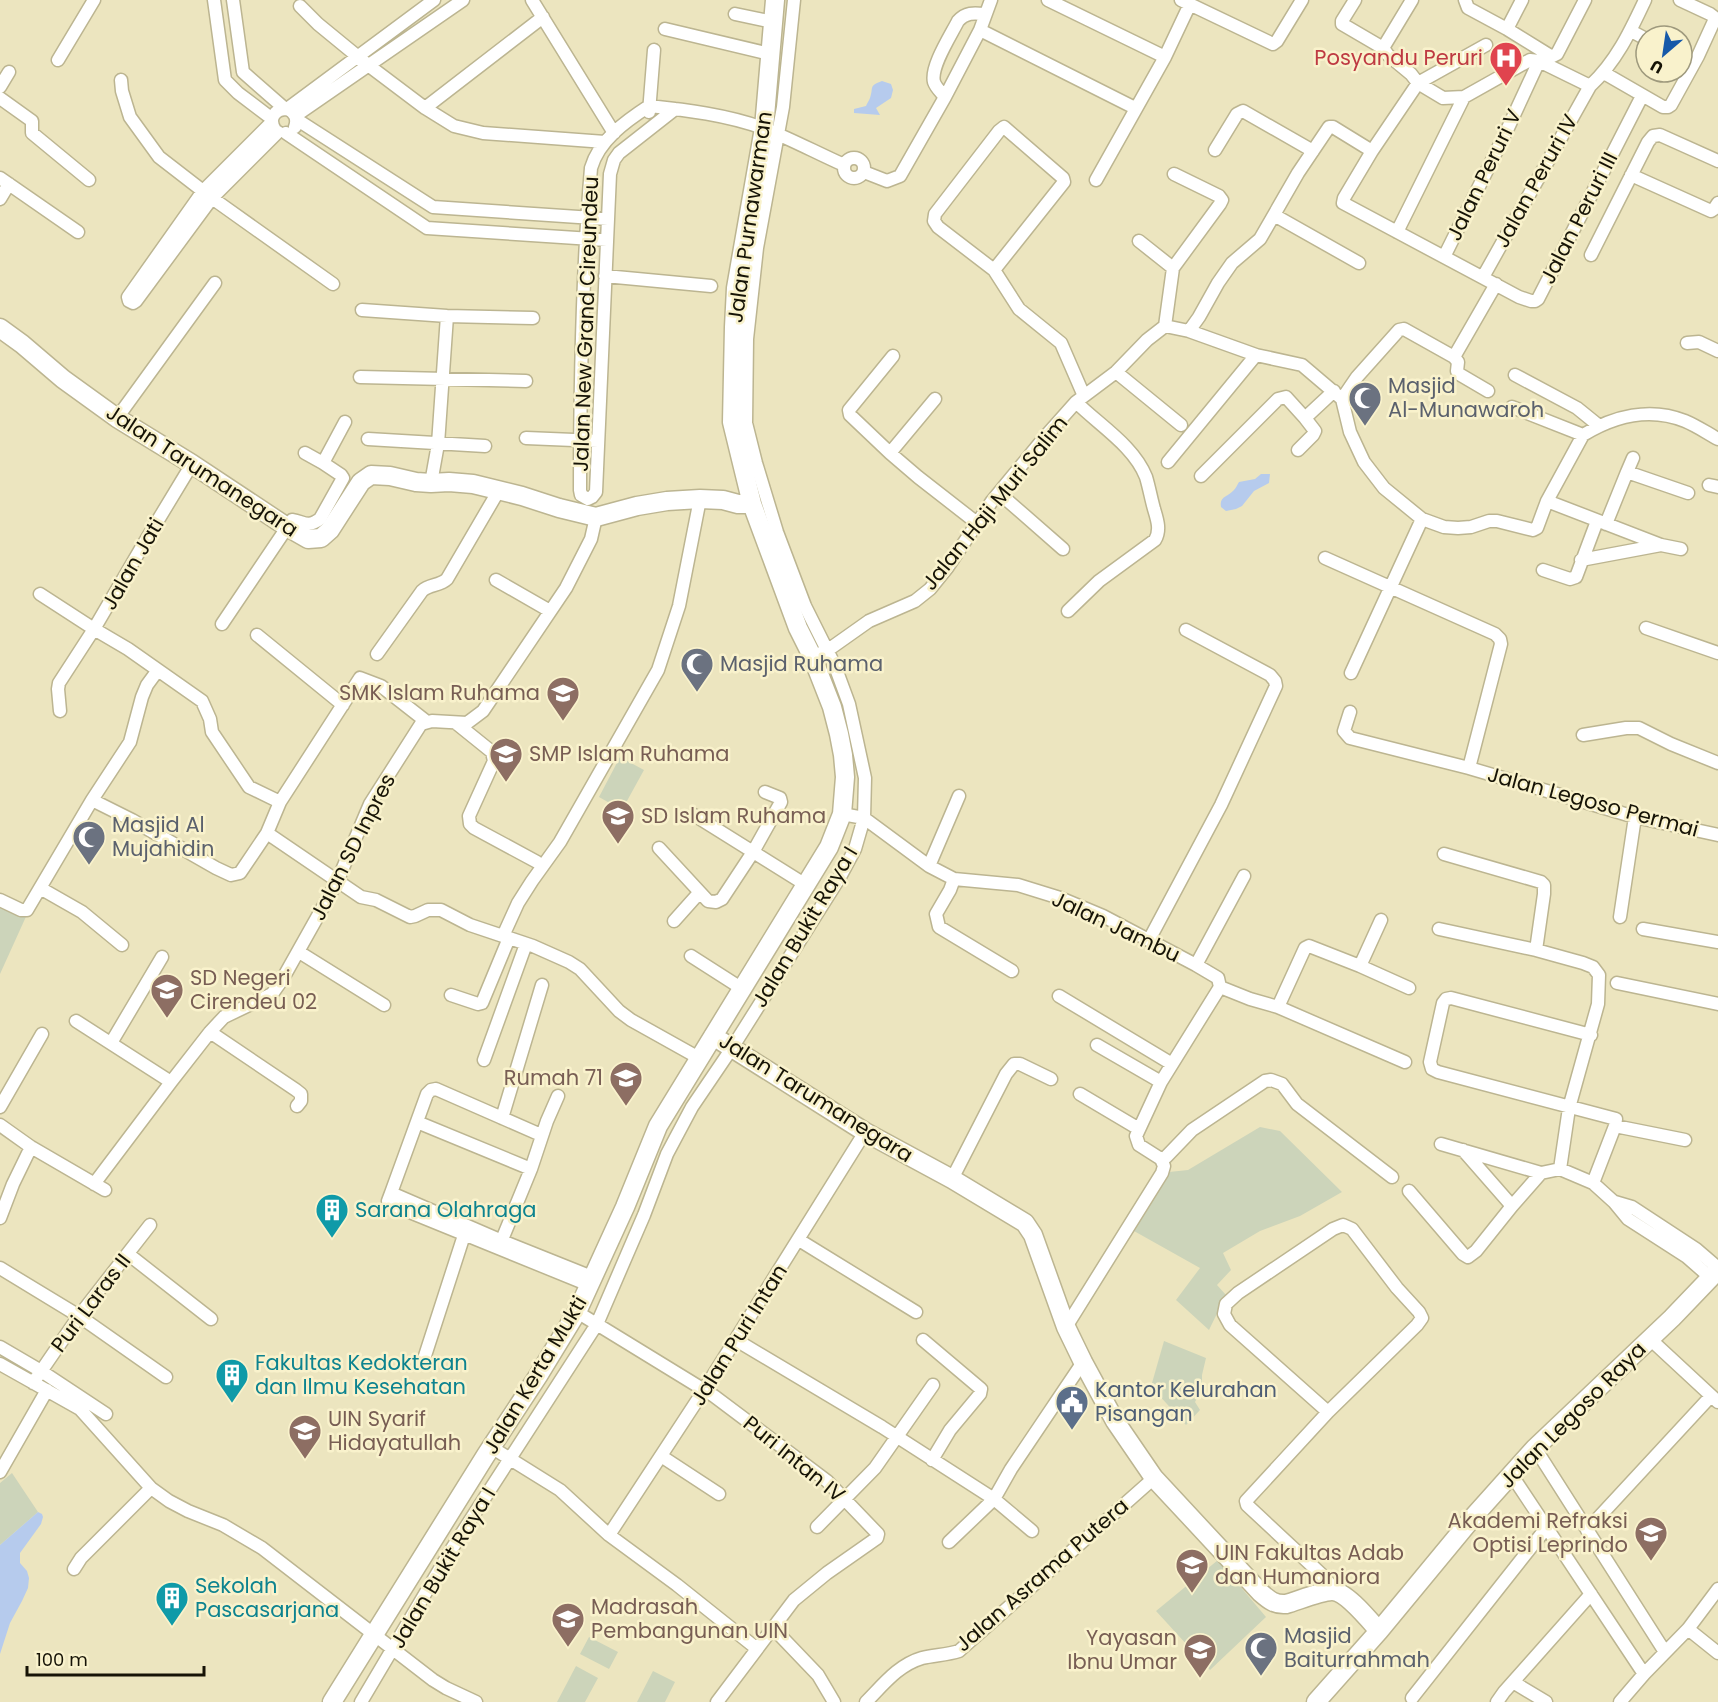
<svg xmlns="http://www.w3.org/2000/svg" width="1718" height="1702" viewBox="0 0 1718 1702" font-family="Poppins,sans-serif">
	<style>
		.green { fill: #ccd4ba }
		.water { fill: #b6cbed }
		.lines { fill: none; stroke-linecap: round; stroke-linejoin: round }
		.street-casing { stroke: #bcb591; stroke-width: 15 }
		.secondary-casing { stroke: #bcb591; stroke-width: 21 }
		.street { stroke: #fff; stroke-width: 12 }
		.secondary { stroke: #fff; stroke-width: 18 }
		.labels { text-anchor: middle; stroke-width: 5; stroke-linejoin: round; paint-order: stroke }
		.health-label { font-size: 21px; fill: #be3a42; stroke: #f9f2cc; text-anchor: end }
		.street-label { font-size: 21px; fill: #161306; stroke: #f9f2cc }
		.worship-label { font-size: 21px; fill: #5b616d; stroke: #f9f2cc; text-anchor: start }
		.education-label { font-size: 21px; fill: #785e54; stroke: #f9f2cc; text-anchor: start }
		.culture-label { font-size: 21px; fill: #0d838f; stroke: #f9f2cc; text-anchor: start }
		.service-label { font-size: 21px; fill: #4e5e75; stroke: #f9f2cc; text-anchor: start }
	</style>
	<rect width="100%" height="100%" fill="#ece5bf"/>
	<path class="green" d="M620,757l24,13 -22,40 -23,-13z
		M0,894l29,16 -29,64z
		M1260,1127l20,4 62,61 -42,24 -40,15 -37,22 8,17 -14,15 9,10 -17,35 -33,-30 24,-32 -66,-37 35,-59 19,-2z
		M1164,1341l42,17 -4,17v13l-7,14 5,8 -14,15 -29,-32 -5,-10z
		M12,1473l26,39 -38,33v-62z
		M1218,1560l48,57 -56,53 -54,-59z
		M589,1637l29,15 -9,17 -29,-15z
		M576,1666l22,12 -13,24h-28z
		M653,1671l22,11 -10,20h-28z"/>
	<path class="water" d="M882,81l9,3 2,6 -2,8 -15,10 4,7 -26,-2v-4l12,-3c1,-3 3,-5 4,-8 4,-11 -2,-12 12,-17z
		M1261,474h9l-1,9 -15,8 -12,15 -6,3 -10,2 -5,-4c-2,-11 7,-10 13,-17 2,-2 3,-5 5,-8l16,-3z
		M38,1512l4,2 1,3 -2,7 -21,29v10l7,8 2,7 -1,10 -6,13 -12,22 -10,31v-109z"/>
	<g class="lines">
		<g class="street-casing">
			<path id="street" d="M214,0l11,80 13,13 33,25
				M233,0l10,72 41,36
				M532,0l82,133
				M1048,0l117,57
				M1181,0l92,44 4,-3 25,-41
				M1355,0l-13,21v3l41,24 5,7 23,19 7,9 25,15 21,-1 66,-37 9,1 51,25
				M1465,0l3,8 39,21 42,26 4,1 4,-2 28,-54
				M300,6l18,18 50,41 57,43 29,18 29,7 122,9
				M735,14l38,8
				M665,29l105,25
				M1507,29l15,-29
				M980,30l155,78
				M1631,31l15,8
				M1486,45l-68,38 -46,68 -28,47 -1,5 176,94 12,4h4l3,-2 104,-203
				M1383,48l29,-48
				M1682,56l12,6
				M58,60l36,-60
				M1604,73l59,34h5l3,-2 27,-49 16,-35v-4l-4,-3 -30,-14
				M121,80l1,11 8,26 29,40 53,41 121,86
				M0,87l9,-15
				M945,97c-4,-5 -9,-9 -11,-15 -4,-15 17,-47 24,-61 8,-9 16,-8 27,-7
				M0,98l32,23v12l57,47
				M649,106c-23,15 -50,34 -58,62 -9,107 -11,214 -11,322l1,5 7,4 4,-2 4,-5 14,-318 4,-14 5,-7 56,-44
				M649,106c38,4 78,9 114,22 28,11 54,25 81,37
				M425,108l118,-91
				M287,109c8,3 11,10 8,18
				M649,112l5,-62
				M295,116l168,-116
				M296,119l137,88 175,12
				M271,123l-68,68 -75,106 1,4 4,2 3,-2 76,-103 66,-66
				M275,130c-7,-11 -1,-21 12,-21l147,-109
				M286,133l141,95 180,12
				M1215,150l22,-36 6,-3 70,40
				M844 168a10 10 0 1 1 20 0a10 10 0 1 1-20 0Z
				M864,172l23,9 13,-5 45,-79 35,-67 11,-30
				M1631,175l80,36 3,-2 4,-6
				M0,178l78,54
				M1096,180l69,-123 25,-53
				M0,199l9,-15
				M1274,215l85,48
				M1397,232l67,-135
				M1139,241l34,27
				M1591,255l57,-113 5,-6 7,-1 58,26
				M1444,257l64,-129 31,-67
				M994,270l70,-88 -1,-4 -59,-51 -5,4 -64,83 -1,7 4,6 56,43 25,39 42,34 23,53
				M605,276l106,10
				M1483,277l107,-191c26,-24 40,-54 55,-86
				M362,310l85,6 86,2
				M1165,326l8,-58 47,-64 2,-4 -3,-4 -45,-22
				M1189,331l10,-14 19,-34 14,-20 28,-24 38,-66 31,-46h4l39,24
				M1687,343l12,-1 19,9
				M893,356l-44,54 1,5 40,38 28,24 59,46
				M1454,357l4,5 -1,9 2,3 29,17
				M1116,372l65,53
				M1515,375l62,33 21,17
				M360,377l166,4
				M1342,399l15,-22 42,-47 5,-1 50,28 42,-73
				M1512,407l71,28c31,-19 67,-28 102,-14 12,5 22,12 33,18
				M117,418l98,-135
				M526,438l72,3
				M368,439l117,7
				M1298,450l15,-15 2,-4 -10,-13
				M305,453l18,10
				M890,453l45,-54
				M1168,462l88,-107
				M1627,472l6,-14
				M1201,476l77,-77 8,-2 19,21 29,-27
				M431,483l7,-39 9,-128
				M1709,485l9,2
				M999,493l64,56
				M1547,501l114,44 20,4
				M1606,524l21,-52 61,21
				M1325,558l170,76 5,5 1,5 -32,124
				M1581,560l80,-15
				M1543,570l27,9 6,-2 21,-56
				M496,580l54,31
				M40,594l54,35 -35,54 -1,6 2,22
				M1068,611l31,-30 56,-41c6,-10 2,-21 -1,-31 -3,-11 -5,-22 -8,-32 -12,-31 -47,-52 -70,-75
				M222,624l70,-104c13,2 15,8 28,-1l23,-41 -2,-3 -18,-12 22,-41
				M1646,628l72,25
				M257,635l86,70
				M822,652l6,-2 41,-29 46,-20 15,-12 17,-21 45,-67 52,-63 32,-36 40,-30 31,-32 18,-14 24,5 67,24 46,10 40,34 8,33 14,30 20,26 38,31 22,8 14,1 13,-1 18,-6h8l36,9 4,-2 10,-27 36,-66
				M377,654l45,-63c7,-7 18,-5 25,-12l52,-89
				M1351,673l71,-154
				M1350,712l-6,19 6,7 119,30 166,49 83,18
				M456,723l36,29 2,9 -25,55 1,8 4,4 63,34
				M1583,735l43,-7h13l32,16 47,19
				M92,800l38,-58 12,-45 5,-12 11,-15
				M280,802l80,-124 21,8 46,36
				M842,814l22,4 65,48 25,13 64,6 42,13 43,18 93,49 22,13 2,9
				M694,815l112,70
				M267,833l94,64 15,3 34,17 5,-1 13,-6h13l29,15 63,21 36,16 11,7 39,42 12,9 68,38
				M659,848l49,53 8,1 6,-3 31,-47 28,-50 -1,-4 -15,-6
				M1444,854l97,28 3,3v9l-8,56
				M929,866l30,-70
				M954,879l-4,11 -14,24 3,13 73,44
				M40,888l42,24 40,33
				M0,900l21,10h6l65,-110 40,20 84,48 15,7 9,-2 27,-40 13,-31 -31,-15 -37,-55 -2,-13 -8,-18 -74,-52 -34,-20 49,-84 49,-81
				M1620,917l15,-100
				M674,921l25,-28
				M1439,929l97,21 47,13 10,4 6,8 -1,29 -29,104 -9,61 -19,4 -100,-29
				M1643,929l75,13
				M503,936l15,-33 14,-22 28,-39 98,-172 21,-64 21,-107
				M1149,940l72,-135 55,-119 -1,-5 -5,-6 -84,-45
				M299,952l85,53
				M691,956l50,32
				M1196,965l48,-89
				M1360,966l21,-46
				M1617,983l101,21
				M1220,987l30,12 28,8 127,55
				M451,995l27,9 4,-1 27,-65
				M1059,996l113,68
				M1278,1007l27,-59 4,-2 51,20 49,22
				M76,1021l95,61
				M210,1032l86,58 5,4v7l-4,5
				M1591,1035l-140,-37 -5,1 -3,4 -13,59 2,7 6,3 178,47 -1,7 -22,57
				M111,1043l51,-86
				M1097,1045l64,37
				M484,1060l42,-116
				M1080,1094l59,35
				M0,1107l42,-73
				M502,1118l40,-133
				M417,1122l114,47
				M0,1125l31,22 74,43
				M1615,1126l70,14
				M1463,1150l49,56
				M1161,1159l5,-2 26,-27 73,-49 6,-1 11,4 15,20 95,73
				M1161,1159l-22,-14 -3,-9 25,-54 59,-95
				M1560,1169l33,14 21,19 14,17 59,38 24,21
				M952,1179l54,-105 8,-10h6l31,15
				M94,1184l77,-102 39,-50 14,-15 48,-23 10,-14 55,-98 33,-78 51,-80 11,-3 35,2 16,-12 83,-123 25,-49 5,-22
				M1409,1191l54,63 5,3 8,-6 36,-45 29,-33
				M391,1193l36,-99 4,-4 5,-1 105,46
				M1615,1202l17,5 64,42 22,19
				M0,1218l13,-34 18,-37
				M799,1240l117,72
				M499,1247l32,-78 16,-48 11,-25
				M128,1254l83,65
				M0,1268l79,48 87,61
				M589,1285l-199,-81 -2,-3 3,-8 111,48 90,36
				M577,1312l137,84 113,85 51,53 -1,4 -50,35 -33,27 -77,102
				M1066,1327l96,-154 2,-7 -3,-7
				M1650,1339l68,63
				M736,1340l146,87 112,72 38,32
				M923,1340l58,49 -1,5 -30,36 -18,30
				M0,1347l41,24 65,43
				M423,1362l43,-133
				M0,1364l80,45 71,79 18,13 19,10 35,14 39,23 171,132 13,8 30,14
				M33,1383l46,-67 71,-91
				M1328,1412l89,-87 5,-7 -3,-6 -22,-24 -45,-59 -9,-4 -10,4 -95,64 -12,11 -2,10 6,11 98,87 -82,89 1,4 74,69 15,17
				M491,1447l69,43 49,45 68,50 79,63
				M1535,1448l130,204
				M661,1456l58,38
				M0,1472l47,-82
				M1511,1474l133,200
				M817,1527l58,-59 58,-83
				M1587,1530l124,-134
				M609,1535l95,-145 161,-258
				M949,1542l45,-43 17,-30 72,-107
				M74,1569l7,-11 70,-70
				M773,1628l45,47 16,27
				M1688,1629l30,24
				M1513,1682l33,20
				M1412,1698l135,-171
				M361,1702l90,-152 146,-226 47,-109 23,-61 25,-47 40,-59 108,-171 15,-28 9,-31 1,-40 -16,-74 -14,-38 -30,-60 -28,-74 -21,-69 -10,-40 1,-84 10,-91 26,-141 11,-107
				M866,1702c17,-17 32,-37 56,-44 12,-3 25,-3 37,-7l195,-173
				M1497,1702l7,-10 87,-98
				M1620,1702l24,-28 44,-45 30,-40"/>
		</g>
		<g class="secondary-casing">
			<path id="secondary" d="M0,328l22,16 41,35 54,39 75,46 95,63 21,12 13,-1 9,-8 31,-48 10,-7 19,1 26,6 15,1 18,-1 24,2 49,12 37,12 37,9 41,-11 30,-5 33,-2 23,1 15,4h14
				M713,1036l152,96 87,47 73,44 8,12 33,92 17,35 32,59 39,57 107,115c8,7 14,12 25,11 11,-3 35,-13 46,-13 14,0 38,30 47,40
				M332,1702l154,-247 52,-79 39,-64 48,-105 33,-81 171,-279 13,-33 3,-37 -2,-22 -4,-21 -7,-27 -20,-51 -14,-28 -46,-124 -20,-82 2,-95 2,-39 28,-160 11,-128
				M1316,1702l63,-71 95,-115 61,-68 137,-130 46,-48"/>
		</g>
		<use href="#street" class="street"/>
		<use href="#secondary" class="secondary"/>
	</g>
	<defs>
		<g id="hospital-pin" transform="scale(1.725)"><path d="M0 17L-7.5 6A9.5 9.5 0 1 1 7.5 6Z" fill="#e0444e" stroke="#f9f2cc"/><path d="M-5-5h3v3.5h4V-5h3V5h-3V1.5h-4V5h-3Z" fill="#fff"/></g>
		<g id="mosque-pin" transform="scale(1.725)"><path d="M0 17L-7.5 6A9.5 9.5 0 1 1 7.5 6Z" fill="#6b7280" stroke="#f9f2cc"/><path d="M3.5-4.9A6 6 0 1 0 3.5 4.9A5 5 0 1 1 3.5-4.9Z" fill="#fff"/></g>
		<g id="school-pin" transform="scale(1.725)"><path d="M0 17L-7.5 6A9.5 9.5 0 1 1 7.5 6Z" fill="#8d6e63" stroke="#f9f2cc"/><path d="M0-5L7-2L0 1L-7-2ZM-4 1L0 2.5L4 1V4Q0 6-4 4Z" fill="#fff"/></g>
		<g id="building-pin" transform="scale(1.725)"><path d="M0 17L-7.5 6A9.5 9.5 0 1 1 7.5 6Z" fill="#0f9aa8" stroke="#f9f2cc"/><path d="M-4-6H4V6H1V3H-1V6H-4ZM-2.5-4.3h1.7v1.8h-1.7ZM.8-4.3h1.7v1.8H.8ZM-2.5-1h1.7V.8h-1.7ZM.8-1h1.7V.8H.8Z" fill="#fff"/></g>
		<g id="civic-pin" transform="scale(1.725)"><path d="M0 17L-7.5 6A9.5 9.5 0 1 1 7.5 6Z" fill="#5c6f8a" stroke="#f9f2cc"/><path d="M-.6-6.5H3V-4.5H.6V-3L4-1V1h2V6H-6V1h2V-1L-.6-3ZM-1.2 2.5V6h2.4V2.5Z" fill="#fff"/></g>
		<g id="university-pin" transform="scale(1.725)"><path d="M0 17L-7.5 6A9.5 9.5 0 1 1 7.5 6Z" fill="#8d6e63" stroke="#f9f2cc"/><path d="M0-5L7-2L0 1L-7-2ZM-4 1L0 2.5L4 1V4Q0 6-4 4Z" fill="#fff"/></g>
	</defs>
	<g fill-rule="evenodd">
		<use href="#hospital-pin" x="1506" y="58"/>
		<use href="#mosque-pin" x="1365" y="398"/>
		<use href="#mosque-pin" x="697" y="664"/>
		<use href="#school-pin" x="563" y="693"/>
		<use href="#school-pin" x="506" y="754"/>
		<use href="#school-pin" x="618" y="816"/>
		<use href="#mosque-pin" x="89" y="837"/>
		<use href="#school-pin" x="167" y="990"/>
		<use href="#school-pin" x="626" y="1078"/>
		<use href="#building-pin" x="332" y="1210"/>
		<use href="#building-pin" x="232" y="1375"/>
		<use href="#civic-pin" x="1072" y="1402"/>
		<use href="#university-pin" x="305" y="1431"/>
		<use href="#university-pin" x="1651" y="1533"/>
		<use href="#university-pin" x="1192" y="1565"/>
		<use href="#building-pin" x="172" y="1598"/>
		<use href="#school-pin" x="568" y="1619"/>
		<use href="#mosque-pin" x="1261" y="1648"/>
		<use href="#school-pin" x="1200" y="1650"/>
	</g>
	<g class="labels">
		<g class="health-label">
			<text x="1483" y="65">Posyandu Peruri</text>
		</g>
		<g class="street-label">
			<text transform="translate(1484 175) rotate(-64)" y="7">Jalan Peruri V</text>
			<text transform="translate(1536 181) rotate(-61)" y="7">Jalan Peruri IV</text>
			<text transform="translate(750 217) rotate(-82)" y="7">Jalan Purnawarman</text>
			<text transform="translate(1579 218) rotate(-63)" y="7">Jalan Peruri III</text>
			<text transform="translate(586 324) rotate(-88)" y="7">Jalan New Grand Cireundeu</text>
			<text transform="translate(202 471) rotate(33)" y="7">Jalan Tarumanegara</text>
			<text transform="translate(995 503) rotate(-51)" y="7">Jalan Haji Muri Salim</text>
			<text transform="translate(133 564) rotate(-60)" y="7">Jalan Jati</text>
			<text transform="translate(1593 802) rotate(15)" y="7">Jalan Legoso Permai</text>
			<text transform="translate(353 847) rotate(-63)" y="7">Jalan SD Inpres</text>
			<text transform="translate(805 927) rotate(-59)" y="7">Jalan Bukit Raya I</text>
			<text transform="translate(1116 927) rotate(25)" y="7">Jalan Jambu</text>
			<text transform="translate(816 1098) rotate(32)" y="7">Jalan Tarumanegara</text>
			<text transform="translate(91 1303) rotate(-53)" y="7">Puri Laras II</text>
			<text transform="translate(739 1335) rotate(-58)" y="7">Jalan Puri Intan</text>
			<text transform="translate(535 1375) rotate(-59)" y="7">Jalan Kerta Mukti</text>
			<text transform="translate(1573 1415) rotate(-45)" y="7">Jalan Legoso Raya</text>
			<text transform="translate(794 1459) rotate(39)" y="7">Puri Intan IV</text>
			<text transform="translate(443 1568) rotate(-59)" y="7">Jalan Bukit Raya I</text>
			<text transform="translate(1042 1575) rotate(-41)" y="7">Jalan Asrama Putera</text>
		</g>
		<g class="worship-label">
			<text x="1388" y="393">Masjid<tspan x="1388" dy="24">Al-Munawaroh</tspan></text>
			<text x="720" y="671">Masjid Ruhama</text>
			<text x="112" y="832">Masjid Al<tspan x="112" dy="24">Mujahidin</tspan></text>
			<text x="1284" y="1643">Masjid<tspan x="1284" dy="24">Baiturrahmah</tspan></text>
		</g>
		<g class="education-label">
			<text x="540" y="700" text-anchor="end">SMK Islam Ruhama</text>
			<text x="529" y="761">SMP Islam Ruhama</text>
			<text x="641" y="823">SD Islam Ruhama</text>
			<text x="190" y="985">SD Negeri<tspan x="190" dy="24">Cirendeu 02</tspan></text>
			<text x="603" y="1085" text-anchor="end">Rumah 71</text>
			<text x="328" y="1426">UIN Syarif<tspan x="328" dy="24">Hidayatullah</tspan></text>
			<text x="1628" y="1528" text-anchor="end">Akademi Refraksi<tspan x="1628" dy="24">Optisi Leprindo</tspan></text>
			<text x="1215" y="1560">UIN Fakultas Adab<tspan x="1215" dy="24">dan Humaniora</tspan></text>
			<text x="591" y="1614">Madrasah<tspan x="591" dy="24">Pembangunan UIN</tspan></text>
			<text x="1177" y="1645" text-anchor="end">Yayasan<tspan x="1177" dy="24">Ibnu Umar</tspan></text>
		</g>
		<g class="culture-label">
			<text x="355" y="1217">Sarana Olahraga</text>
			<text x="255" y="1370">Fakultas Kedokteran<tspan x="255" dy="24">dan Ilmu Kesehatan</tspan></text>
			<text x="195" y="1593">Sekolah<tspan x="195" dy="24">Pascasarjana</tspan></text>
		</g>
		<g class="service-label">
			<text x="1095" y="1397">Kantor Kelurahan<tspan x="1095" dy="24">Pisangan</tspan></text>
		</g>
	</g>
	<g transform="translate(1664 54) rotate(209)"><circle r="28" fill="#f9f2cc" stroke="#9e997d" stroke-width="1.5"/>
	<path d="M0-4.5L10 22L0 15L-10 22Z" fill="#1659a9"/>
	<text y="-9" font-size="16" font-weight="bold" text-anchor="middle" fill="#161306">U</text>
	</g>
	<path d="M27 1666v9h177v-9" fill="none" stroke="#161306" stroke-width="3"/>
	<text x="36" y="1666" font-size="18" fill="#161306" stroke="#f9f2cc" stroke-width="4.5" paint-order="stroke">100 m</text>
</svg>
